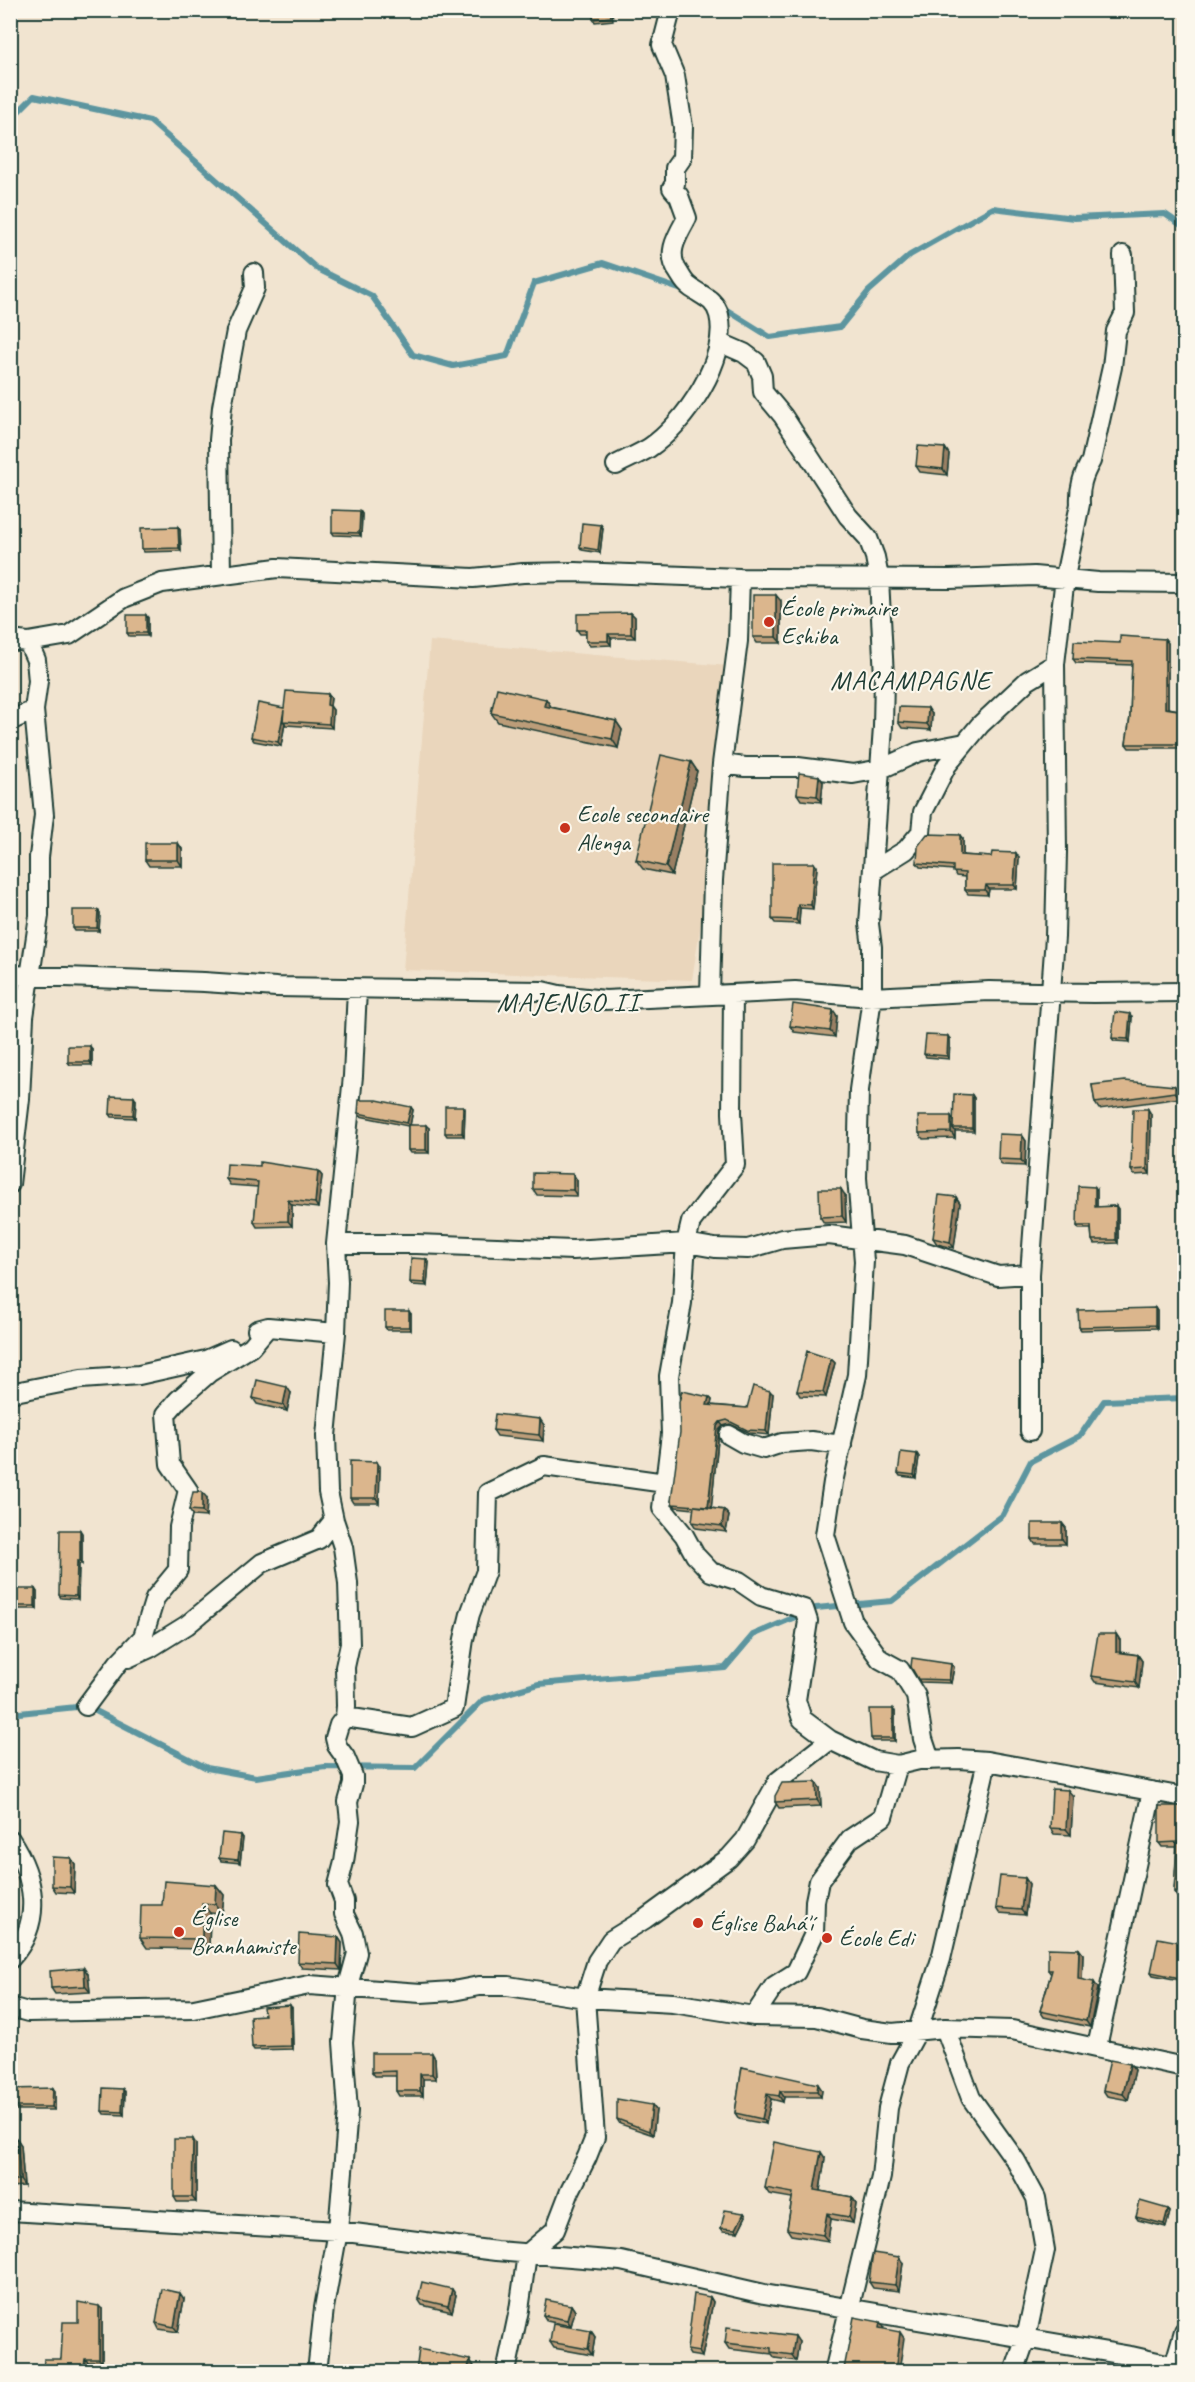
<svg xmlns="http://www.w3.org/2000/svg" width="1195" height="2382" viewBox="0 0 1195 2382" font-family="Caveat,sans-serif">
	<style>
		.built { fill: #ead6bc }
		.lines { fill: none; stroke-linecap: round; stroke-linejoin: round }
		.stream { stroke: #5c959f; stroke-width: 6 }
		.minor-casing { stroke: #1f3d34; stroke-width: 22 }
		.minor { stroke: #fbf7ec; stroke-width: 18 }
		.wall { fill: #bc9d79; stroke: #1f3d34; stroke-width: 1.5 }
		.shaded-wall { fill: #997f63; stroke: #1f3d34; stroke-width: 1.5 }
		.building { fill: #dbb68d; stroke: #1f3d34; stroke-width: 1.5 }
		.poi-dot { fill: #c8321e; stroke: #fbf7ec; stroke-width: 2 }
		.labels { text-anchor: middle; stroke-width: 4.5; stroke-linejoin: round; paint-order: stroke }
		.poi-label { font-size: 24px; fill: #1f3d34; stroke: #fbf7ec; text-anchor: start }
		.quarter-label { font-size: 27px; letter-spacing: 1.5px; fill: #1f3d34; stroke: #fbf7ec }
	</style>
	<rect width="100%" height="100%" fill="#f1e4d0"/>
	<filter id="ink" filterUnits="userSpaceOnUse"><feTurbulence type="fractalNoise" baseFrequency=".0167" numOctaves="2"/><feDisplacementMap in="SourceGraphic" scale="12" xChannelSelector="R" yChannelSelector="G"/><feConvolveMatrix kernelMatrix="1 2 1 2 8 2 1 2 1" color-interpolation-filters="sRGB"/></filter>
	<g filter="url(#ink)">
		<path class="built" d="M430,641l311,26 -49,313 -289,-10z"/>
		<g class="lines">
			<path class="stream" d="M10,120l24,-24 116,25 166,147 56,28 41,59 40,11 54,-10 27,-73 69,-20 82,28
				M722,307l48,30 70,-10 29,-36 41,-36 83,-47 81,10 91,-4 19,13
				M10,1714l76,-8 121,62 49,9 69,-10 90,1 68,-68 56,-16 186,-16 28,-33 63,-27 76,-7 111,-86 28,-54 49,-25 24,-35 80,-3"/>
			<g class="minor-casing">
				<path id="minor" d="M721,343l23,10 12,9 6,14 1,16 20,24 65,100 20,22 7,19 4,21 5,99 -1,50 -14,197 3,23v50l-13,93 -2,88 7,83 -7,114 -24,107 -8,53 28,87 27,37 20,11 16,26 7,43 7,21
					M616,465c11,-6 23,-11 33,-17 35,-23 81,-90 70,-133 -4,-16 -17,-19 -29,-28 -5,-3 -8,-9 -11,-14 -14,-19 -2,-37 8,-55l-8,-22 -7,-8 3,-4v-16l7,-10 1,-31 -8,-51 -13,-31 9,-35
					M221,574l-2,-134 3,-33 14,-76 19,-43 -1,-15
					M10,640l18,2 41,-7 55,-37 38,-15 115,-15 196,10 50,-5 52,-1 165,6 210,1 84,-3 64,6 86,1
					M10,721l24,-11
					M722,764l23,3h53l55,7 28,-5 37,-17 47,-9
					M874,870l32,-20 15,-18 2,-20 24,-47 33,-40 47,-44 28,-17
					M10,975l194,7 72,5 266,4 17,4 46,5 190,-9 77,6 117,-6 104,2 91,-1
					M733,994l-1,119 3,52 -44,57 -5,21 -4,60 -13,73 2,58 -9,74 22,27 11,20 16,17 28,9 22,15 43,13 4,12 -12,79 6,19 28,21 44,21 24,4 21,-5 40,-1 28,2 197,36
					M710,995l3,-115 9,-116 16,-123 2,-63
					M10,1184l10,-85 4,-82 15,-101v-59l5,-42 -10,-105 4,-29 -2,-21 -8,-18
					M336,1244h81l156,6 113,-7 29,5 33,1 34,-10 47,-4 76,10 93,31 32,-2
					M257,1330l11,-3 68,6
					M10,1393l71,-14 58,-4 67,-15 25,-11
					M1030,1431v-157l25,-337 2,-85 -2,-188 10,-87 15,-73c-1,-17 3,-29 11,-43l21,-94 4,-36 9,-18 -2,-58
					M729,1435l14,8 21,6 18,-6 29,-2 31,4
					M128,1658l22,-10 37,-23 75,-62 57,-24 15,-19
					M86,1706l32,-43 25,-26 12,-39 23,-28 1,-43 9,-37 -18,-26 -4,-50 12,-14 32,-28 41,-25 17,-20
					M345,1717l67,10 42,-19 10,-69 6,-25 16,-43 2,-78 56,-27 121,17
					M10,1839c25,38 34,83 0,120
					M10,2007l18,5 166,-3 115,-24 112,8 32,-2 26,-5h29l77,12 88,5 81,13 63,1 45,12 30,4 53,-5 67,2 172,37
					M754,2016l20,-30 22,-14 18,-38 1,-33 4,-20 31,-42 33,-22 15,-52
					M945,2028l26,70 45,63 20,37 9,52 -19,88 -12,34
					M1097,2047l55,-256
					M10,2211l328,20 158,20 125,10 143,33 367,62 53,12
					M1174,2366l10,-35
					M317,2372l7,-64 14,-77 10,-120 -5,-69 5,-56 9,-33 -4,-20 -9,-19v-13l-6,-16 6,-23 6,-41 -2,-19 5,-18v-8l-8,-19 -8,-11 -2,-8 4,-13 6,-8 1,-11 -1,-39 5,-23 -2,-61 -5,-36 -9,-27 -6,-28 -2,-56 10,-103 2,-51 -2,-38 17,-168 4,-87
					M506,2372l13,-62 8,-56 28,-24 15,-39 17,-34 8,-20 -10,-139 12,-37 14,-21 34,-21 84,-61 16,-18 33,-59 52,-41
					M834,2372l47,-195 7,-69 12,-45 18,-33 23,-71 46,-198"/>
			</g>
			<use href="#minor" class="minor"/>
		</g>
		<path class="wall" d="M593,10h19l1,10 -18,2 -2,-3z
			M945,448l4,6 -2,21 -27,-3 -4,-6z
			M360,511l2,3 -1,22 -27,-1 -2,-3z
			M601,525l2,3 -3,25 -18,-3 -2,-3z
			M178,527l2,3 1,21 -37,1 -2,-3z
			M781,601v42h-24l-4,-6z
			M631,613l4,4v21h-24v7l-21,1 -4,-5v-7h-6l-3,-4z
			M148,618v18h-19l-2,-3z
			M1165,639l3,4v65l17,3v37h-56l-3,-4 4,-27 2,-52 -56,-2 -3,-4 47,-16z
			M331,698l-1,8 3,4 -1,18 -46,-3 -1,-2 -4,23 -27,-5 -3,-4 33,-29z
			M546,699l5,8 65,14 6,9 -4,18 -120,-26 -7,-9z
			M932,714l-1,16 -29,-2 -4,-6z
			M691,762l6,9 -25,104 -29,-6 -7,-9z
			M819,776l4,6 -2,20 -20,-2 -4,-6z
			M963,839v16l28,2 25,-4 3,5 -2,31h-28l-1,6 -20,-1 -3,-4v-13l-9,-1 -3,-6 -33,-3 -3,-4z
			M178,843l4,6v17h-33l-4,-6z
			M817,867l-4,42 -13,-1 -1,16 -24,-1 -3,-4z
			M98,910l2,3 -1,18h-24l-2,-3z
			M833,1010l4,6 -2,21 -41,-5 -4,-6z
			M1132,1017l-2,25 -16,-1 -2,-3z
			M950,1039l-1,20 -23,-2 -2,-3z
			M92,1049v16h-22l-2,-3z
			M1092,1085l88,7v6l-81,11 -4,-6z
			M972,1095l2,3v33h-19v7l-32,1 -4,-6 35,-14z
			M136,1100l-1,18 -23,-1 -2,-3z
			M465,1109l-1,27h-17l-2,-3z
			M413,1110l-3,15 19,3v25h-19l-2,-3v-24l-48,-10 -2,-3z
			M1151,1114l-1,60 -16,1 -3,-5z
			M1022,1135l4,6 -1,25 -23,-1 -4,-6z
			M318,1171l4,5 -4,32 -26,-3v21l-35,1 -3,-5 4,-35 -28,-2 -4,-6z
			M577,1180v16l-40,-1 -4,-6z
			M1097,1190v17l19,-1 2,3v34l-24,1 -2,-4 -1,-11h-12l-2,-3z
			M845,1195l1,27 -22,1 -4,-6z
			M956,1197l4,6 -6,45 -17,-4 -4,-6z
			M426,1259l3,3 -2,24 -15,-1 -2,-3z
			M1155,1308l2,3v17l-76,2 -2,-3z
			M411,1314v16h-24l-2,-3z
			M831,1359l4,4 -9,34 -26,-1 -3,-5z
			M291,1393l-4,18 -30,-7 -4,-6z
			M773,1394l-4,41 -19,-2 -20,-9 -7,2 -4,4 -8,78 13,2 5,6 -3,16 -30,-4 -4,-6 2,-13 -18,-2 -5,-6 38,-104 3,3 -1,5 36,3z
			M544,1425l-1,16 -46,-5 -4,-6z
			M917,1454l2,3 -3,21 -16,-2 -2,-3z
			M380,1467l-1,36h-26l-3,-5z
			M207,1498l-1,19 -13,-1 -4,-6z
			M1062,1523l4,5v16h-31l-3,-5z
			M82,1533v31h-3l-1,35 -17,-1 -2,-3z
			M35,1589l2,3v17h-22l-2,-3z
			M1116,1634l4,6v12l18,3 4,6 -3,27 -44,-6 -4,-6z
			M911,1667h43l-3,16 -31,-1z
			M895,1712v29h-22l-2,-3z
			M820,1788l1,18 -42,2 -4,-6z
			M1073,1796l-2,39 -17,-1 -4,-6z
			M1185,1806v91h-8l-3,-5 3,-45h-15l-3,-4z
			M241,1835l2,3 -3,25 -19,-2 -2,-3z
			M71,1858l4,6 -1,29 -18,-1 -4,-6z
			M1025,1878l4,6 -4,31 -26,-2 -3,-5z
			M216,1885l8,10 -2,19 -12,-1 -1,36 -62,-1 -7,-10z
			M338,1937l4,6 -1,27 -39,-2 -4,-6z
			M1185,1943v38l-32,-6 -2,-3z
			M1079,1949l4,5 -1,25 16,9 -8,39 -46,-10 -4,-6 11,-37 -3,-4z
			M88,1974l2,18 -35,2 -4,-6z
			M292,2008l1,41 -39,1 -2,-3z
			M435,2058l1,21h-13v17h-24l-3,-5v-15h-21l-3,-4z
			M1130,2064l5,6 -7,30 -21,-4 -4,-6z
			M742,2067l80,23 -1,7h-37l-1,5 -12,-3 -5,25 -27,-5 -4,-6z
			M10,2089l45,2v19h-45z
			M125,2092l-1,23 -20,-1 -2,-3z
			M652,2105l4,5 -3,25 -33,-11 -3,-5z
			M10,2139h7l4,6 3,41 -14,1z
			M196,2144v58h-19l-3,-5z
			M825,2158l-5,33 32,6 4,6 -3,20 -22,-4 -3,22 -37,-6 -4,-6 5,-31 -23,-4 -4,-6z
			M1168,2209l2,3 -4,15 -28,-7 -2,-3z
			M744,2213l2,3 -8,16 -15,-1 -2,-3z
			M903,2263l-4,28 -26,-3 -4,-6z
			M456,2295l-4,17 -30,-7 -4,-6z
			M710,2297l3,5 -11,55 -12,-2 -3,-5z
			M184,2299l-6,33 -19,-3 -3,-6z
			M571,2305l4,6 -4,15 -24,-5 -4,-6z
			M102,2309v53h-14l-27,-3 17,-37z
			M591,2331l4,6 -3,18 -38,-7 -4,-6z
			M799,2342l-3,19 -21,-3 -3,-4 -43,-5 -4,-6z"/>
		<path class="shaded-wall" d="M945,448l4,6 -2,21 -4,-6z
			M360,511l2,3 -1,22 -2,-3z
			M601,525l2,3 -3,25 -2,-3z
			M178,527l2,3 1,21 -2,-3z
			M776,595l5,6v42l-5,-6z
			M631,613l4,4v21l-4,-4z
			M146,615l2,3v18l-2,-3z
			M608,634l3,4v7l-3,-4z
			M1165,639l3,4v69l-3,-4z
			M328,694l3,4 -1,8 3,4 -1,18 -3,-4 -2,-19z
			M546,699l6,9 -8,-2z
			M928,708l4,6 -1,16 -4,-6z
			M284,710l-1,11 2,2 -4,23 -3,-4z
			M616,721l6,9 -4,18 -6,-9z
			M691,762l6,9 -25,104 -6,-8z
			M819,776l4,6 -2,20 -4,-6z
			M960,835l3,4v20l-3,-4z
			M178,843l4,6v17l-4,-6z
			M1016,853l3,5 -2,31 -3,-4z
			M814,863l3,4 -4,42 -2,-4z
			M986,885l3,4 -1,6 -3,-5z
			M798,904l2,4 -1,16 -3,-4z
			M98,910l2,3 -1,18 -2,-3z
			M833,1010l4,6 -2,21 -5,-6z
			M1130,1014l2,3 -2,25 -2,-3z
			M948,1036l2,3 -1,20 -2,-3z
			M90,1046l2,3v16l-2,-3z
			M1175,1086l5,6v6l-5,-6z
			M972,1095l2,3v33l-2,-3z
			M134,1097l2,3 -1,18 -2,-3z
			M463,1106l2,3 -1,27 -2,-3z
			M411,1107l2,3 -3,16 -3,-3z
			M1148,1109l3,5 -1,60 -3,-5z
			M951,1116l4,6 -2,6 2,3v7l-4,-6z
			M426,1125l3,3v25l-3,-3z
			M1022,1135l4,6 -1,25 -4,-6z
			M318,1171l4,5 -4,32 -3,-5z
			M573,1174l4,6v16l-4,-6z
			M1095,1187l2,3v20l-2,-3z
			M841,1189l4,6 1,27 -4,-6z
			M956,1197l4,6 -6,45 -4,-6z
			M288,1200l4,5v21l-4,-5z
			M1116,1206l2,3v34l-2,-3z
			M426,1259l3,3 -2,24 -2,-3z
			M1155,1308l2,3v17l-2,-3z
			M409,1311l2,3v16l-2,-3z
			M831,1359l4,4 -9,34 -3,-5z
			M287,1387l4,6 -4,18 -4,-6z
			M770,1391l3,3 -4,41 -3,-4z
			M709,1397l3,3 -2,8 -3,-3z
			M540,1419l4,6 -1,16 -4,-6z
			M720,1422l3,4 -4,4 -8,81 -3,-3 9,-82z
			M917,1454l2,3 -3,21 -2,-3z
			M377,1462l3,5 -1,36 -3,-5z
			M202,1492l5,6 -1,19 -4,-6z
			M724,1510l5,6 -3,16 -4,-6z
			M1062,1523l4,5v16l-4,-5z
			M80,1530l2,3v31l-2,-3z
			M77,1561l2,3 -1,35 -2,-3z
			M35,1589l2,3v17l-2,-3z
			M1116,1634l4,6v17l-4,-5z
			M1138,1655l4,6 -3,27 -4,-6z
			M951,1664l3,3 -3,16 -2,-3z
			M893,1709l2,3v29l-2,-3z
			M816,1782l4,6 1,18 -4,-6z
			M1068,1790l5,6 -2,39 -5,-6z
			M241,1835l2,3 -3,25 -2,-3z
			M71,1858l4,6 -1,29 -4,-6z
			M1025,1878l4,6 -4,31 -4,-5z
			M216,1885l8,10 -2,19 -7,-10z
			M202,1903l8,10 -1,36 -7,-10z
			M338,1937l4,6 -1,27 -4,-6z
			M1079,1949l4,5 -1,30 -4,-5z
			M84,1968l4,6 2,18 -5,-6z
			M1094,1982l4,6 -8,39 -4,-6z
			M290,2005l2,3 1,41 -2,-3z
			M432,2053l3,5 1,21 -4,-5z
			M1130,2064l5,6 -7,30 -5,-6z
			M420,2074l3,5v17l-3,-5z
			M818,2084l4,6 -1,7 -4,-6z
			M53,2088l2,3v19l-3,-3z
			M123,2089l2,3 -1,23 -2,-3z
			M780,2091l4,6 -1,5 -4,-6z
			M767,2094l4,5 -5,25 -4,-5z
			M652,2105l4,5 -3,25 -4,-4z
			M17,2139l4,6 3,41 -4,-6z
			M193,2139l3,5v58l-4,-5z
			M821,2152l4,6 -6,38 -5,-6z
			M852,2197l4,6 -3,20 -4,-6z
			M1168,2209l2,3 -4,15 -2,-3z
			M744,2213l2,3 -8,16 -2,-3z
			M827,2213l4,6 -3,22 -5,-6z
			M899,2257l4,6 -4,28 -4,-6z
			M452,2289l4,6 -4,17 -4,-6z
			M180,2293l4,6 -6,33 -4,-5z
			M710,2297l3,5 -11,55 -3,-5z
			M571,2305l4,6 -4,15 -4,-6z
			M99,2306l3,3v53l-3,-3z
			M880,2322l4,5 -2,6 -3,-5z
			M591,2331l4,6 -3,18 -4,-6z
			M900,2332l4,6 -5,34h-4z
			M795,2336l4,6 -3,19 -4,-6z
			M85,2359l3,3 -2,10h-3z
			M470,2360l4,6 -2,6h-5z"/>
		<path class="building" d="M593,10h17l1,7 -18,2z
			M918,446l27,2 -2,21 -27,-3z
			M332,510l28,1 -1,22 -27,-1z
			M582,523l19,2 -3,25 -18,-3z
			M178,527l1,21 -37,1 -1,-21z
			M753,595h23v42h-23z
			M631,613v21h-23v7h-22v-11h-9v-16z
			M127,615h19v18h-19z
			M1120,636l45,3v69l20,3v33h-59l4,-27 2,-56 -59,-2 1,-18 46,2z
			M497,688l49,11 -2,7 72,15 -4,18 -121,-26z
			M286,691l42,3 -1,11 3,1 -1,18 -46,-3 1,-11 -6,32 -27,-5 7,-34 26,5z
			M899,707l29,1 -1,16 -29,-2z
			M661,755l30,7 -25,105 -30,-7z
			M799,773l20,3 -2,20 -20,-2z
			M927,834l33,1v20l31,2 1,-5 24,1 -2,32h-28l-1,5h-20v-17l-12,-1v-6l-36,-3 1,-17z
			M145,843h33v17h-33z
			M772,863h42l-3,42 -13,-1 -2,16 -24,-1z
			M73,910h25l-1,18h-24z
			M793,1004l40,6 -3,21 -40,-5z
			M1115,1012l15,2 -2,25 -16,-1z
			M926,1035l22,1 -1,20 -23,-2z
			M68,1046h22v16h-22z
			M1125,1081l50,5v6l-80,11 -3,-18z
			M954,1094l18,1v33h-19z
			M111,1096l23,1 -1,18 -23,-1z
			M359,1100h18l34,7 -4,16 -49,-10z
			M445,1106h18l-1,27h-17z
			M1133,1109h15l-1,60 -16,1z
			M918,1116h33v16l-32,1z
			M408,1125h18v25h-18z
			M999,1134l23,1 -1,25 -23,-1z
			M260,1162l58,9 -3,32 -27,-3v21l-34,1 4,-40 -32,-3 1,-15 33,2z
			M533,1173l40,1v16l-40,-1z
			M1078,1186l17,1v20l21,-1v34h-24l-1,-14h-14z
			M819,1189h22l1,27 -22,1z
			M939,1195l17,2 -6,45 -17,-4z
			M411,1258l15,1 -1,24 -15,-1z
			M1155,1308v17l-76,2 -1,-17z
			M385,1311h24v16h-24z
			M807,1351l24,8 -8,33 -26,-1z
			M257,1380l30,7 -4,18 -30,-7z
			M753,1386l17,5 -4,40 -19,-1 -20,-10 -7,2 -3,4 -9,81 -35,-3 -2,-3 9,-69 -1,-30 3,-11 27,6 -2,8 40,3z
			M495,1414l45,5 -1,16 -46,-5z
			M901,1452l16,2 -3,21 -16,-2z
			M350,1461l27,1 -1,36h-26z
			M193,1492h9v19l-13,-1z
			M694,1506l30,4 -2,16 -30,-4z
			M1032,1523h30v16h-30z
			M60,1530h20v31h-3l-1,35 -17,-1z
			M13,1589h22v17h-22z
			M1098,1634h18v18l22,3 -3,27 -44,-6z
			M912,1658l39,6 -2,16 -31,-1 -7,-12z
			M869,1709h24v29h-22z
			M816,1782l1,18 -42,2v-6l7,-13z
			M1052,1789l16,1 -2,39 -16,-1z
			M1159,1806h26v86h-11l3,-50 -18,1z
			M222,1833l19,2 -3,25 -19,-2z
			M52,1857l19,1 -1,29 -18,-1z
			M1000,1876l25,2 -4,32 -25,-2z
			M164,1881l52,4 -1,19 -13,-1v36l-62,-1 1,-33h21z
			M299,1934l39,3 -1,27 -39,-2z
			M1158,1938l27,5v36l-34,-7z
			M1048,1948l31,1 -1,30 16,3 -8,39 -46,-10 12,-41h-4z
			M84,1968l1,18 -34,2 -1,-17z
			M290,2005l1,41 -39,1 -2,-31 14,-1 -1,-8z
			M372,2053h60v21h-12v17h-24v-20l-24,1z
			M1110,2060l20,4 -7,30 -20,-4z
			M742,2067l76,17 -1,7h-37l-1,5 -12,-2 -5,25 -27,-6z
			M53,2088l-1,19h-42v-18z
			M103,2088l20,1 -1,23 -20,-1z
			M617,2099l35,6 -3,26 -32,-12z
			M10,2139h7l3,41h-10z
			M174,2139h19l-1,58h-18z
			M774,2142l47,10 -7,38 38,7 -3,20 -22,-4 -4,22 -36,-6 6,-36 -28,-5z
			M1140,2201l28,8 -4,15 -28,-7z
			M725,2210l19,3 -8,16 -15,-1z
			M873,2253l26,4 -4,28 -26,-3z
			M422,2282l30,7 -4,17 -30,-7z
			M162,2289l18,4 -6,34 -18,-4z
			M694,2294l16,3 -11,55 -12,-2z
			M546,2300l25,5 -4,15 -24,-5z
			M78,2302l21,4v53h-14l-2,13h-40l1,-13h17l2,-37h15z
			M854,2317l26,5 -1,6 21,4 -5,40h-40l-11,-3z
			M553,2324l38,7 -3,18 -38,-7z
			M727,2327l68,9 -3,19 -21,-3v-4l-46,-5z
			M419,2349l51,11 -3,12h-51z
			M580,2366l20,6h-20z
			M961,2367l17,5h-17z"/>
	</g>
	<g class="poi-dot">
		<circle cx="769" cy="622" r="6"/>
		<circle cx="565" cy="828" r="6"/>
		<circle cx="698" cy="1923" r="6"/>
		<circle cx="179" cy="1932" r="6"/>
		<circle cx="827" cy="1938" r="6"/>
	</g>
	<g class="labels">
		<g class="poi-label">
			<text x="781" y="616">École primaire<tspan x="781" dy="28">Eshiba</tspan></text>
			<text x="577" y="822">Ecole secondaire<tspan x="577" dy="28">Alenga</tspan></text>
			<text x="191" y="1926">Église<tspan x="191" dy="28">Branhamiste</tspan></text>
			<text x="710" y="1931">Église Bahá'í</text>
			<text x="839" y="1946">École Edi</text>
		</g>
		<g class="quarter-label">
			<text x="911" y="689">MACAMPAGNE</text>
			<text x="568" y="1011">MAJENGO II</text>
		</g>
	</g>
	<rect width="1195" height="2382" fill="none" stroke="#fbf7ec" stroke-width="36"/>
	<rect x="18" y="18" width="1159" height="2346" fill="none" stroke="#1f3d34" stroke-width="2" filter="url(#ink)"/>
</svg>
